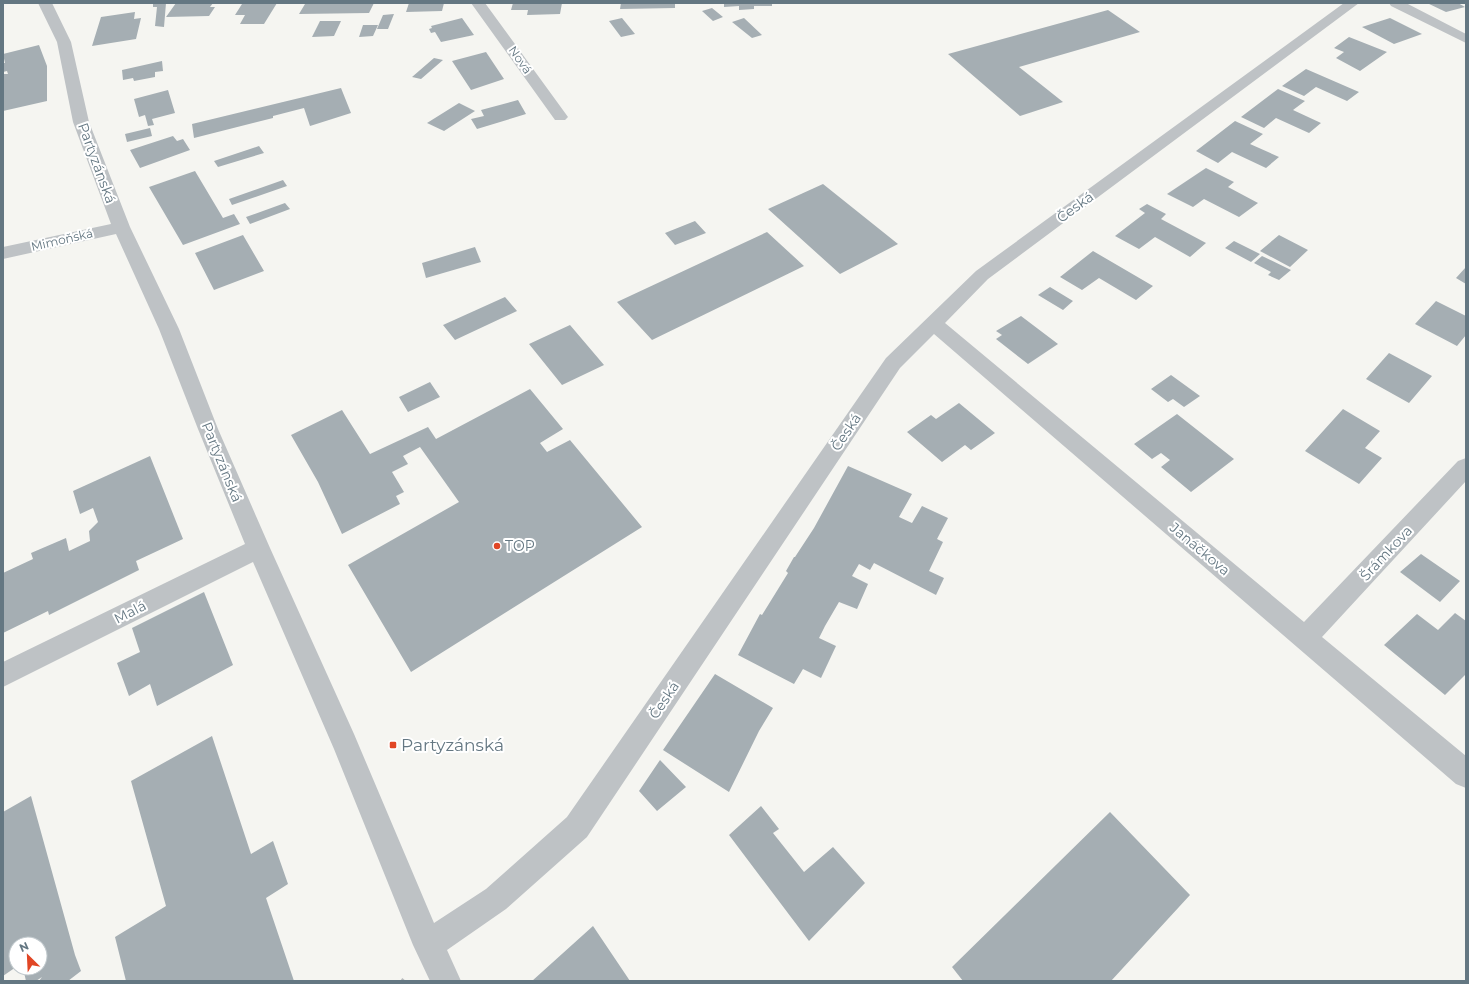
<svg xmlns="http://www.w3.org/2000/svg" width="1469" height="984" viewBox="0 0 1469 984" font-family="Montserrat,sans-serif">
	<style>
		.building { fill: #a5aeb3 }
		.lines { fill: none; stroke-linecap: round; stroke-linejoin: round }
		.path { stroke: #b8bbbd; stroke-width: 3; stroke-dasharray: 2.5 2.5; stroke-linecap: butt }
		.minor { fill: #bec2c5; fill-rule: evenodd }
		.poi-dot { fill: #e14625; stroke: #fff; stroke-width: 1.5 }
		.labels { text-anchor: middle; stroke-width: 4; stroke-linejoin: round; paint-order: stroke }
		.far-street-label { font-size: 12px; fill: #647782; stroke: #fff }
		.street-label { font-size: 14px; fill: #647782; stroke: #fff }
		.poi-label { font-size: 14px; fill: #647782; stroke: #fff; text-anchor: start }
		.near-poi-label { font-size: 17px; fill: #647782; stroke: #fff; text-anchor: start }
	</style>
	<rect width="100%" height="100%" fill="#f5f5f1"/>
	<path class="building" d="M153,3h13l-2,24 -9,-1 2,-19h-4z
		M176,3h37l-3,4h5l-6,9 -43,1z
		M277,3l-13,21h-24l5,-9h-10l7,-11z
		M309,3h65l-5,10 -70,1 6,-10z
		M409,3h35l-2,8 -36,1z
		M513,3h49l-2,11 -33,1 1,-5h-17z
		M621,3h54v5l-55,1z
		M724,3h48v3h-18v3l-15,1v-4l-15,1z
		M1427,3h31l7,4 -19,5z
		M712,8l11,9 -10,4 -11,-10z
		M1108,10l32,22 -121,35 44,35 -43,14 -72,-62z
		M135,12l-1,7 7,-1 -5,21 -44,7 9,-29z
		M394,14l-6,15h-11l6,-14z
		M462,18l12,17 -33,7 -6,-10 -4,1 -2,-4 3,-1 -1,-2z
		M622,18l13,16 -14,3 -12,-16z
		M744,18l18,17 -10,3 -20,-16z
		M1390,18l32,16 -28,10 -32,-17z
		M320,21h21l-7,15 -22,1z
		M363,25h15l-5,11 -14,1z
		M1349,37l38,15 -27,19 -24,-13 8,-6 -10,-4z
		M39,45l8,21v35l-44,10 1,-37h4l-1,-3 -4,1v-9h2l-2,-9z
		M486,52l18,27 -33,11 -19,-29z
		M434,58l9,2 -22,19 -9,-2z
		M162,61l1,10 -8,1v5l-21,4 -1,-3 -10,2 -1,-10z
		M1306,69l53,23 -12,9 -31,-14 -12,9 -22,-10z
		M341,88l10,25 -41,13 -6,-18 -31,8v2l-79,20 -2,-14z
		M1278,89l27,12 -12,9 28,13 -12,10 -33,-15 -12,10 -23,-11z
		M168,90l7,23 -23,6 2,6 -6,1 -3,-11 -6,2 -5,-18z
		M518,100l8,14 -49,15 -6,-10 13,-3 -3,-6z
		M459,103l16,8 -31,20 -17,-8z
		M1235,121l28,13 -13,10 29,13 -13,11 -34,-16 -14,11 -22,-12z
		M150,128l2,8 -25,6 -2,-8z
		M173,136l4,5 6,-2 7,11 -50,18 -10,-18z
		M259,146l5,7 -46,14 -4,-6z
		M1206,168l28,14 -6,5 30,16 -19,14 -35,-18 -11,8 -26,-13z
		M195,171l28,47 11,-4 6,10 -57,21 -34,-58z
		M283,180l4,6 -55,19 -3,-6z
		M823,184l75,60 -58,30 -72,-65z
		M285,203l5,6 -40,15 -4,-7z
		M1147,204l19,10 -5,5 45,24 -16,14 -35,-20 -16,12 -24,-13 30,-23 -6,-4z
		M695,221l11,12 -31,12 -10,-12z
		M767,232l37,34 -152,74 -35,-38z
		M243,235l21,36 -50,19 -19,-37z
		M1279,235l29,15 -18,17 -30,-16z
		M1234,241l26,13 -9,8 -26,-14z
		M475,247l6,15 -55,16 -4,-15z
		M1093,251l60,35 -17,14 -37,-22 -17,12 -22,-13z
		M1262,256l29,14 -12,10 -11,-5 3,-3 -17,-9z
		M1466,267v17l-10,-6z
		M1050,287l23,14 -10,9 -25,-15z
		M505,297l12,14 -62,29 -12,-15z
		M1436,301l30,15v19l-9,11 -42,-22z
		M1021,316l37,28 -30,20 -32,-25 6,-4 -6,-4z
		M570,325l34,40 -42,20 -33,-41z
		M1389,353l43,23 -23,27 -43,-24z
		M1171,375l29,21 -16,11 -11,-8 -5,3 -17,-13z
		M430,382l10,15 -32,15 -9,-15z
		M530,389l33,40 -23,14 7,9 23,-12 72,87 -231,145 -63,-107 111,-63 -39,-55 -17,9 5,8 -16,8 12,20 -8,4 4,8 -58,30 -24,-52 -27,-47 51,-25 28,44 58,-27 8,12z
		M959,403l36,30 -24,17 -6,-5 -23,17 -35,-30 24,-17 5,4z
		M1343,409l37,22 -15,17 17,10 -23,26 -54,-33z
		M1177,414l57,45 -43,33 -30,-25 9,-7 -9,-7 -9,6 -18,-15z
		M150,456l33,83 -47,22 3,9 -90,45 -1,-4 -45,22v-60l30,-14 -2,-6 35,-15 3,13 21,-10 -1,-10 9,-9 -5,-14 -13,6 -7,-23z
		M848,466l64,28 -13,23 13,6 10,-17 26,12 -11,21 6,3 -14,29 15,7 -8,17 -62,-32 -4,7 -11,-6 -7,12 16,8 -11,25 -18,-7 -14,24 -6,12 17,8 -15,32 -18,-9 -9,15 -56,-29 22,-41 2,1 26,-42 -2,-2 8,-14h1l19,-29z
		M1421,554l39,27 -20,21 -40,-30z
		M204,592l29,73 -76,41 -7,-22 -21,12 -12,-33 23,-11 -8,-24z
		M1455,613l11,8v53l-21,21 -61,-50 33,-31 21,16z
		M715,674l58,34 -14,23 -30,61 -66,-42z
		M212,736l39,118 22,-13 15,43 -22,14 28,83h-168l-11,-44 51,-31 -35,-125z
		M660,760l26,27 -29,24 -18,-20z
		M31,796l44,159 6,16 -13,10h-29l3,-4 -6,4h-10l-3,-13h17v-24h-24v23l-13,9v-164z
		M761,806l18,23 -6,4 31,39 29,-25 32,36 -56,58 -80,-106z
		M1110,812l80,83 -79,86h-148l-11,-14z
		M593,926l37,55h-98z"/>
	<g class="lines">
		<path class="path" d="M402,981l3,-4"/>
		<path class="minor" d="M38,3h14l19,39 18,80 41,105 49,102 39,100 52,119 84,186 80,189 52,-34 81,-72 319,-459 90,-87 368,-268h15l-371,276 -43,44 359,299 154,-161 8,-3v23l-144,156 144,119v32l-10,-4 -522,-450 -34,34 -313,469 -81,72 -59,41 14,31h-31l-17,-36 -79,-196 -81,-187 -250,125v-25l242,-118 -47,-115 -39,-100 -43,-95 -113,25v-12l108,-23 -38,-102 -16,-80z
			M471,3h14l83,114 -3,3h-10z
			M1389,3h17l60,31v9l-75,-37z"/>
	</g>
	<g class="poi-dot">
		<circle cx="497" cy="546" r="4"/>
		<rect x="389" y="741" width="8" height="8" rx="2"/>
	</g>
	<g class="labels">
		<g class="far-street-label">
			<text transform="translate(520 60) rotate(55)" y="4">Nová</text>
			<text transform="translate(62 240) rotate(-13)" y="4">Mimoňská</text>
		</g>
		<g class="street-label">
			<text transform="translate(97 163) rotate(70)" y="5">Partyzánská</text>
			<text transform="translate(1075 207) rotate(-36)" y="5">Česká</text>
			<text transform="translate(846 432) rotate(-56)" y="5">Česká</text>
			<text transform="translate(222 462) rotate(68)" y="5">Partyzánská</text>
			<text transform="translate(1200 549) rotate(40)" y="5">Janáčkova</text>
			<text transform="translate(1386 553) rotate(-47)" y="5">Šrámkova</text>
			<text transform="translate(130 612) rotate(-27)" y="5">Malá</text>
			<text transform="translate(664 700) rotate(-56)" y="5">Česká</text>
		</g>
		<g class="poi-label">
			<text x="505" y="551">TOP</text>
		</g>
		<g class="near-poi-label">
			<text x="401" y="751">Partyzánská</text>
		</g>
	</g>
	<rect width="1469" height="984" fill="none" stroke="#647782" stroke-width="8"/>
	<g transform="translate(28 956) rotate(336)"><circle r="19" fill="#ffffff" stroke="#c1c9cd"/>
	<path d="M0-3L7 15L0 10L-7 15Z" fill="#e14625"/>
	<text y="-6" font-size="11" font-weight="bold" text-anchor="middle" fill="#647782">N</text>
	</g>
</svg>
